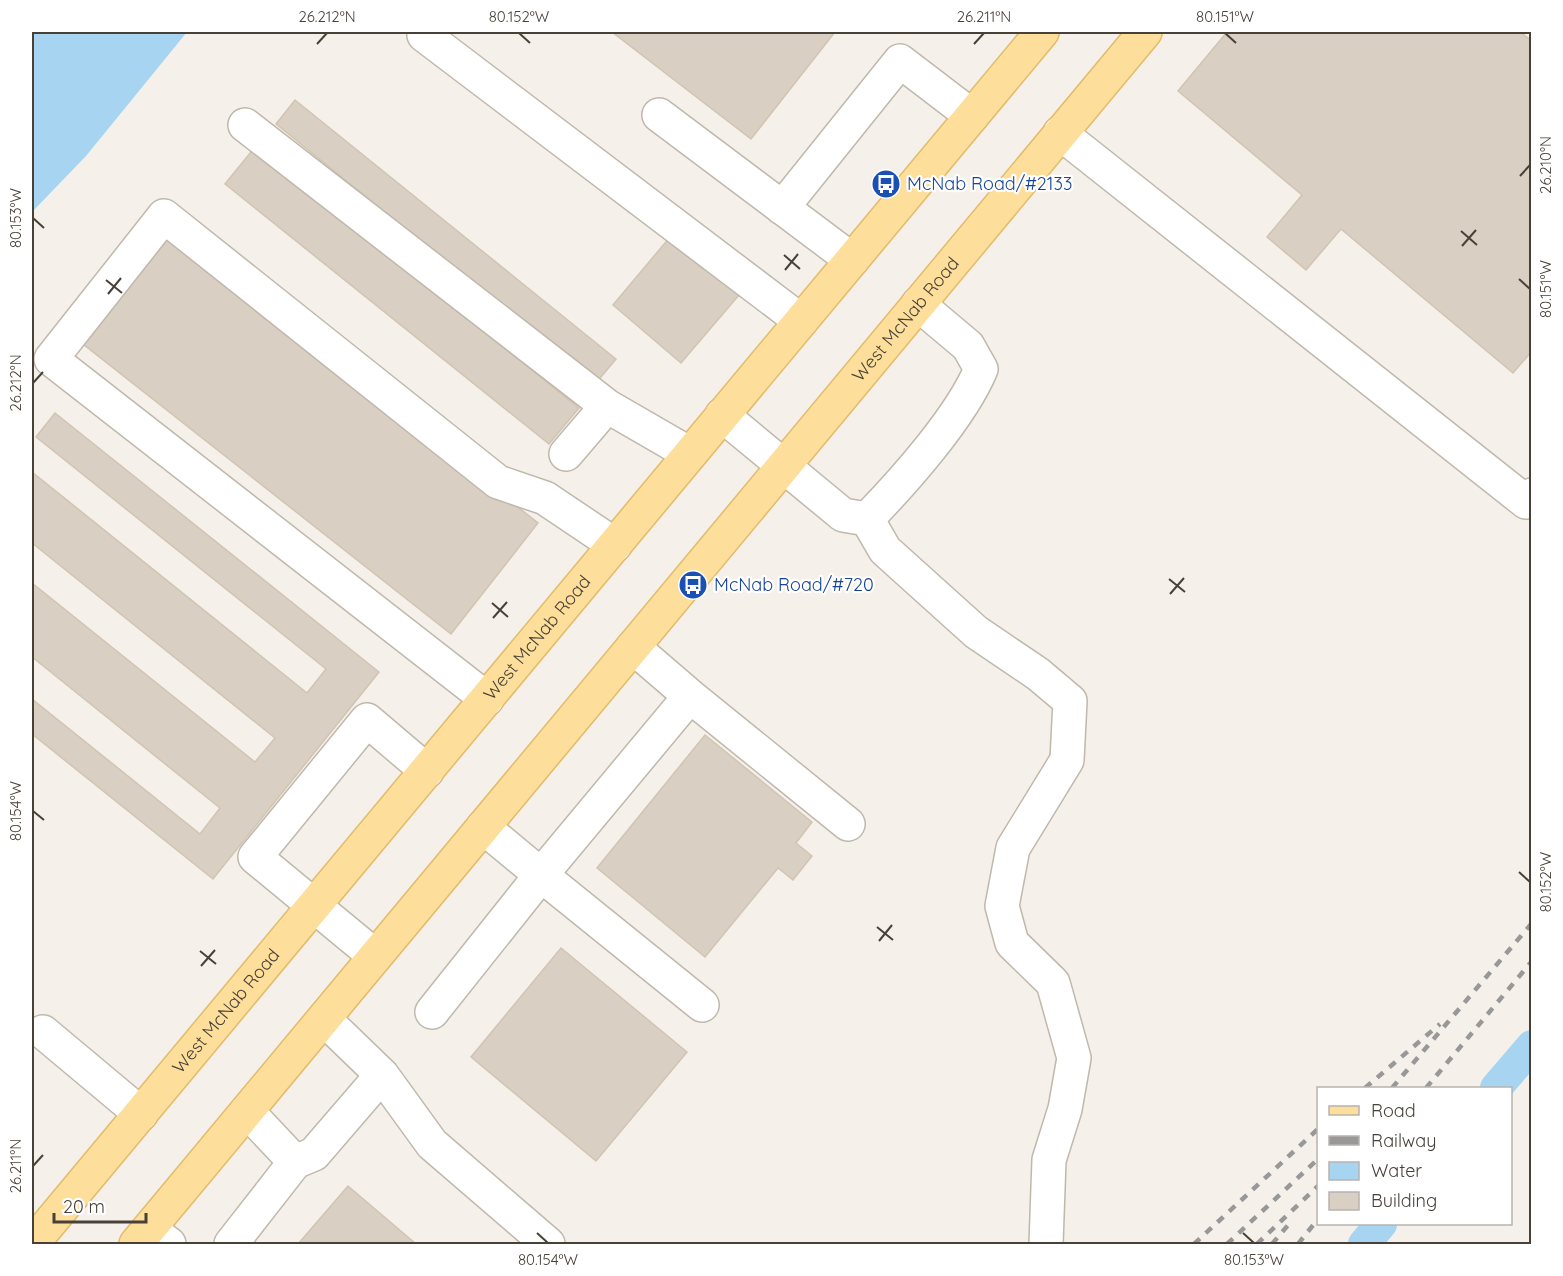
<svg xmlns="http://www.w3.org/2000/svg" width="1563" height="1276" viewBox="0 0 1563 1276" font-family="Quicksand,sans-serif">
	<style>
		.water { fill: #a7d4f0 }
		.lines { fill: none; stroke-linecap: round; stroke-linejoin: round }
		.canal { stroke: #a7d4f0; stroke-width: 32 }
		.building { fill: #d9cfc2; stroke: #d1c4b2; stroke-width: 1.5 }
		.minor-casing { stroke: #c0b8ac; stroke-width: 36 }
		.major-casing { stroke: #e3bb69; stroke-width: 36 }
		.minor { stroke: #fff; stroke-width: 33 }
		.major { stroke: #fdde9a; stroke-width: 33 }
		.rail { stroke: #989898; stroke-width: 4.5; stroke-dasharray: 8 8; stroke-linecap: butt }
		.ticks { fill: none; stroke: #484138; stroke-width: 2 }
		.labels { text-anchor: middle; stroke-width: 4.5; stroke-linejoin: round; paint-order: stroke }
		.transit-label { font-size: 18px; fill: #164399; stroke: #fff; text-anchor: start }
		.street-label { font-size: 18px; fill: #484138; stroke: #fff }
		.neatline { fill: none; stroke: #484138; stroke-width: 2 }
		.ticks-label { font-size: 15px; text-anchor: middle; fill: #484138 }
	</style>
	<rect width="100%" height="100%" fill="#f5f1ea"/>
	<path class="water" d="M32,32h155l-101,124 -54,56z"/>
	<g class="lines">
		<path class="canal" d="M1496,1088l36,-42
			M1364,1244l17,-20"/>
	</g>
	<path class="building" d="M612,32h223l-84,107z
		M1227,32h293l12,9v310l-19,22 -172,-144 -35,41 -39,-33 35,-42 -124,-104z
		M295,100l321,259 -20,24 -320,-259z
		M255,147l324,261 -30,36 -324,-260z
		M170,233l368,290 -87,111 -368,-290z
		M670,237l69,58 -58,68 -68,-58z
		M55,413l324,259 -166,207 -181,-145v-35l168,135 20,-26 -188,-151v-74l223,179 20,-24 -243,-195v-71l275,221 19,-24 -290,-232z
		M705,735l107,87 -16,21 16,13 -19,24 -15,-12 -73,89 -108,-89z
		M561,948l126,104 -91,109 -125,-104z
		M348,1186l68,58h-118z"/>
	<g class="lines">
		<g class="minor-casing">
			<path id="minor" d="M424,35l377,286
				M659,115l193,145
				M245,125l362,281 83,48
				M1060,133l466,369 6,-7
				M782,208l118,-147 72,55
				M722,415l121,100 24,4c37,-38 94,-102 114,-150l-13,-23 -50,-42
				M566,454l41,-48
				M867,519l18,31 91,82 62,42 32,27 -3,59 -54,88 -11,58 10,37 41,40 21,75 -9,51 -16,51 -3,84
				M633,647l57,49 -149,179 161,130
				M690,696l158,128
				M487,699l-436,-340 113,-143 334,266 47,16 70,47
				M375,956l-120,-99 112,-137 60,51
				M432,1012l109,-137 -58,-48
				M324,1019l58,56 50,69 116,100
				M43,1032l98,82
				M295,1162l19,-8 68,-79
				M149,1229l20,15
				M231,1244l64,-82 -48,-51"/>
		</g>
		<g class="major-casing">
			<g id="major">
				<path id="s1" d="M32,1244l1010,-1212"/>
				<path id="s2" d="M136,1244l1009,-1212"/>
			</g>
		</g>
		<use href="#minor" class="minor"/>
		<use href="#major" class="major"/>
		<path class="rail" d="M1365,1088l75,-64
			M1392,1088l140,-165
			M1426,1088l106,-127
			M1194,1244l124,-115
			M1227,1244l91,-85
			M1257,1244l61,-58
			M1272,1244l17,-20
			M1298,1244l20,-25"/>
	</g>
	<path class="ticks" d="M519,33l11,10M1225,33l11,10M317,44l10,-11M974,44l10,-11M1520,176l10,-11M33,218l11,10M1461,231l16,14M1462,246l14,-16M784,255l16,14M785,270l13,-16M1519,279l11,10M106,280l16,13M108,294l13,-16M33,383l10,-11M1169,579l16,13M1170,594l14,-16M492,603l16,14M493,618l14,-16M33,811l11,9M1519,872l11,10M877,927l16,13M879,941l13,-16M200,951l16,13M201,966l14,-16M33,1166l10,-11M537,1233l11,10M1243,1233l11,10"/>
	<defs>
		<g id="bus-disc" transform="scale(1.5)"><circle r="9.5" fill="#1a4fb4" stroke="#fff"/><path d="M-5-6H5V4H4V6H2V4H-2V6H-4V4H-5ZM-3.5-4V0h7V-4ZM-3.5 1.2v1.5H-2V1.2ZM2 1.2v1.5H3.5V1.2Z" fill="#fff"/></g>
	</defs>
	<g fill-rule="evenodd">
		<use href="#bus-disc" x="886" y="184"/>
		<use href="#bus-disc" x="693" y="585"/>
	</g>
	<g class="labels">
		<g class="transit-label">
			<text x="907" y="190">McNab Road/#2133</text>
			<text x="714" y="591">McNab Road/#720</text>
		</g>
		<g class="street-label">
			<text dy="6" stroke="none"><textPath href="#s2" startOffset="1203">West McNab Road</textPath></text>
			<text dy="6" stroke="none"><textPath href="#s1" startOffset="789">West McNab Road</textPath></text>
			<text dy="6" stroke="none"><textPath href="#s1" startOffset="303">West McNab Road</textPath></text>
		</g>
	</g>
	<rect width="1563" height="1276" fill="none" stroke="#ffffff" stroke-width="66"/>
	<rect x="1317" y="1087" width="195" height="138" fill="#ffffff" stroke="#b6b3af" stroke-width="1.5"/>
	<rect x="1329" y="1106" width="30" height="9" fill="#fdde9a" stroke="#b6b3af" stroke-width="1.5"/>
	<text x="1371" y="1117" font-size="18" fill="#484138">Road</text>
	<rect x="1329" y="1136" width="30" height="9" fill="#989898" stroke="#b6b3af" stroke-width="1.5"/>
	<text x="1371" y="1147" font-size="18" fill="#484138">Railway</text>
	<rect x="1329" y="1162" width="30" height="18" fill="#a7d4f0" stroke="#b6b3af" stroke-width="1.5"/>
	<text x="1371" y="1177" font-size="18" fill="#484138">Water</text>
	<rect x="1329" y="1192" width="30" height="18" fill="#d9cfc2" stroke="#b6b3af" stroke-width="1.5"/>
	<text x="1371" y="1207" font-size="18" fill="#484138">Building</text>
	<path d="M54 1213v9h92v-9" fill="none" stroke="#484138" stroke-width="3"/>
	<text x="63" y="1213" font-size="18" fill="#484138" stroke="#ffffff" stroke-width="4.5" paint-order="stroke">20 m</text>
	<rect x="33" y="33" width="1497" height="1210" class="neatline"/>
	<g class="ticks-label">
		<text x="327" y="22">26.212°N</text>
		<text x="519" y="22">80.152°W</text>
		<text x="984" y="22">26.211°N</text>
		<text x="1225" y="22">80.151°W</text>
		<text transform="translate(1546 165) rotate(-90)" y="5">26.210°N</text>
		<text transform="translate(16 218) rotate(-90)" y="5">80.153°W</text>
		<text transform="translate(1546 289) rotate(-90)" y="5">80.151°W</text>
		<text transform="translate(16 383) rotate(-90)" y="5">26.212°N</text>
		<text transform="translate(16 811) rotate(-90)" y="5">80.154°W</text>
		<text transform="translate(1546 882) rotate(-90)" y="5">80.152°W</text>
		<text transform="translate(16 1166) rotate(-90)" y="5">26.211°N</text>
		<text x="548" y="1265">80.154°W</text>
		<text x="1254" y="1265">80.153°W</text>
	</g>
</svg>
